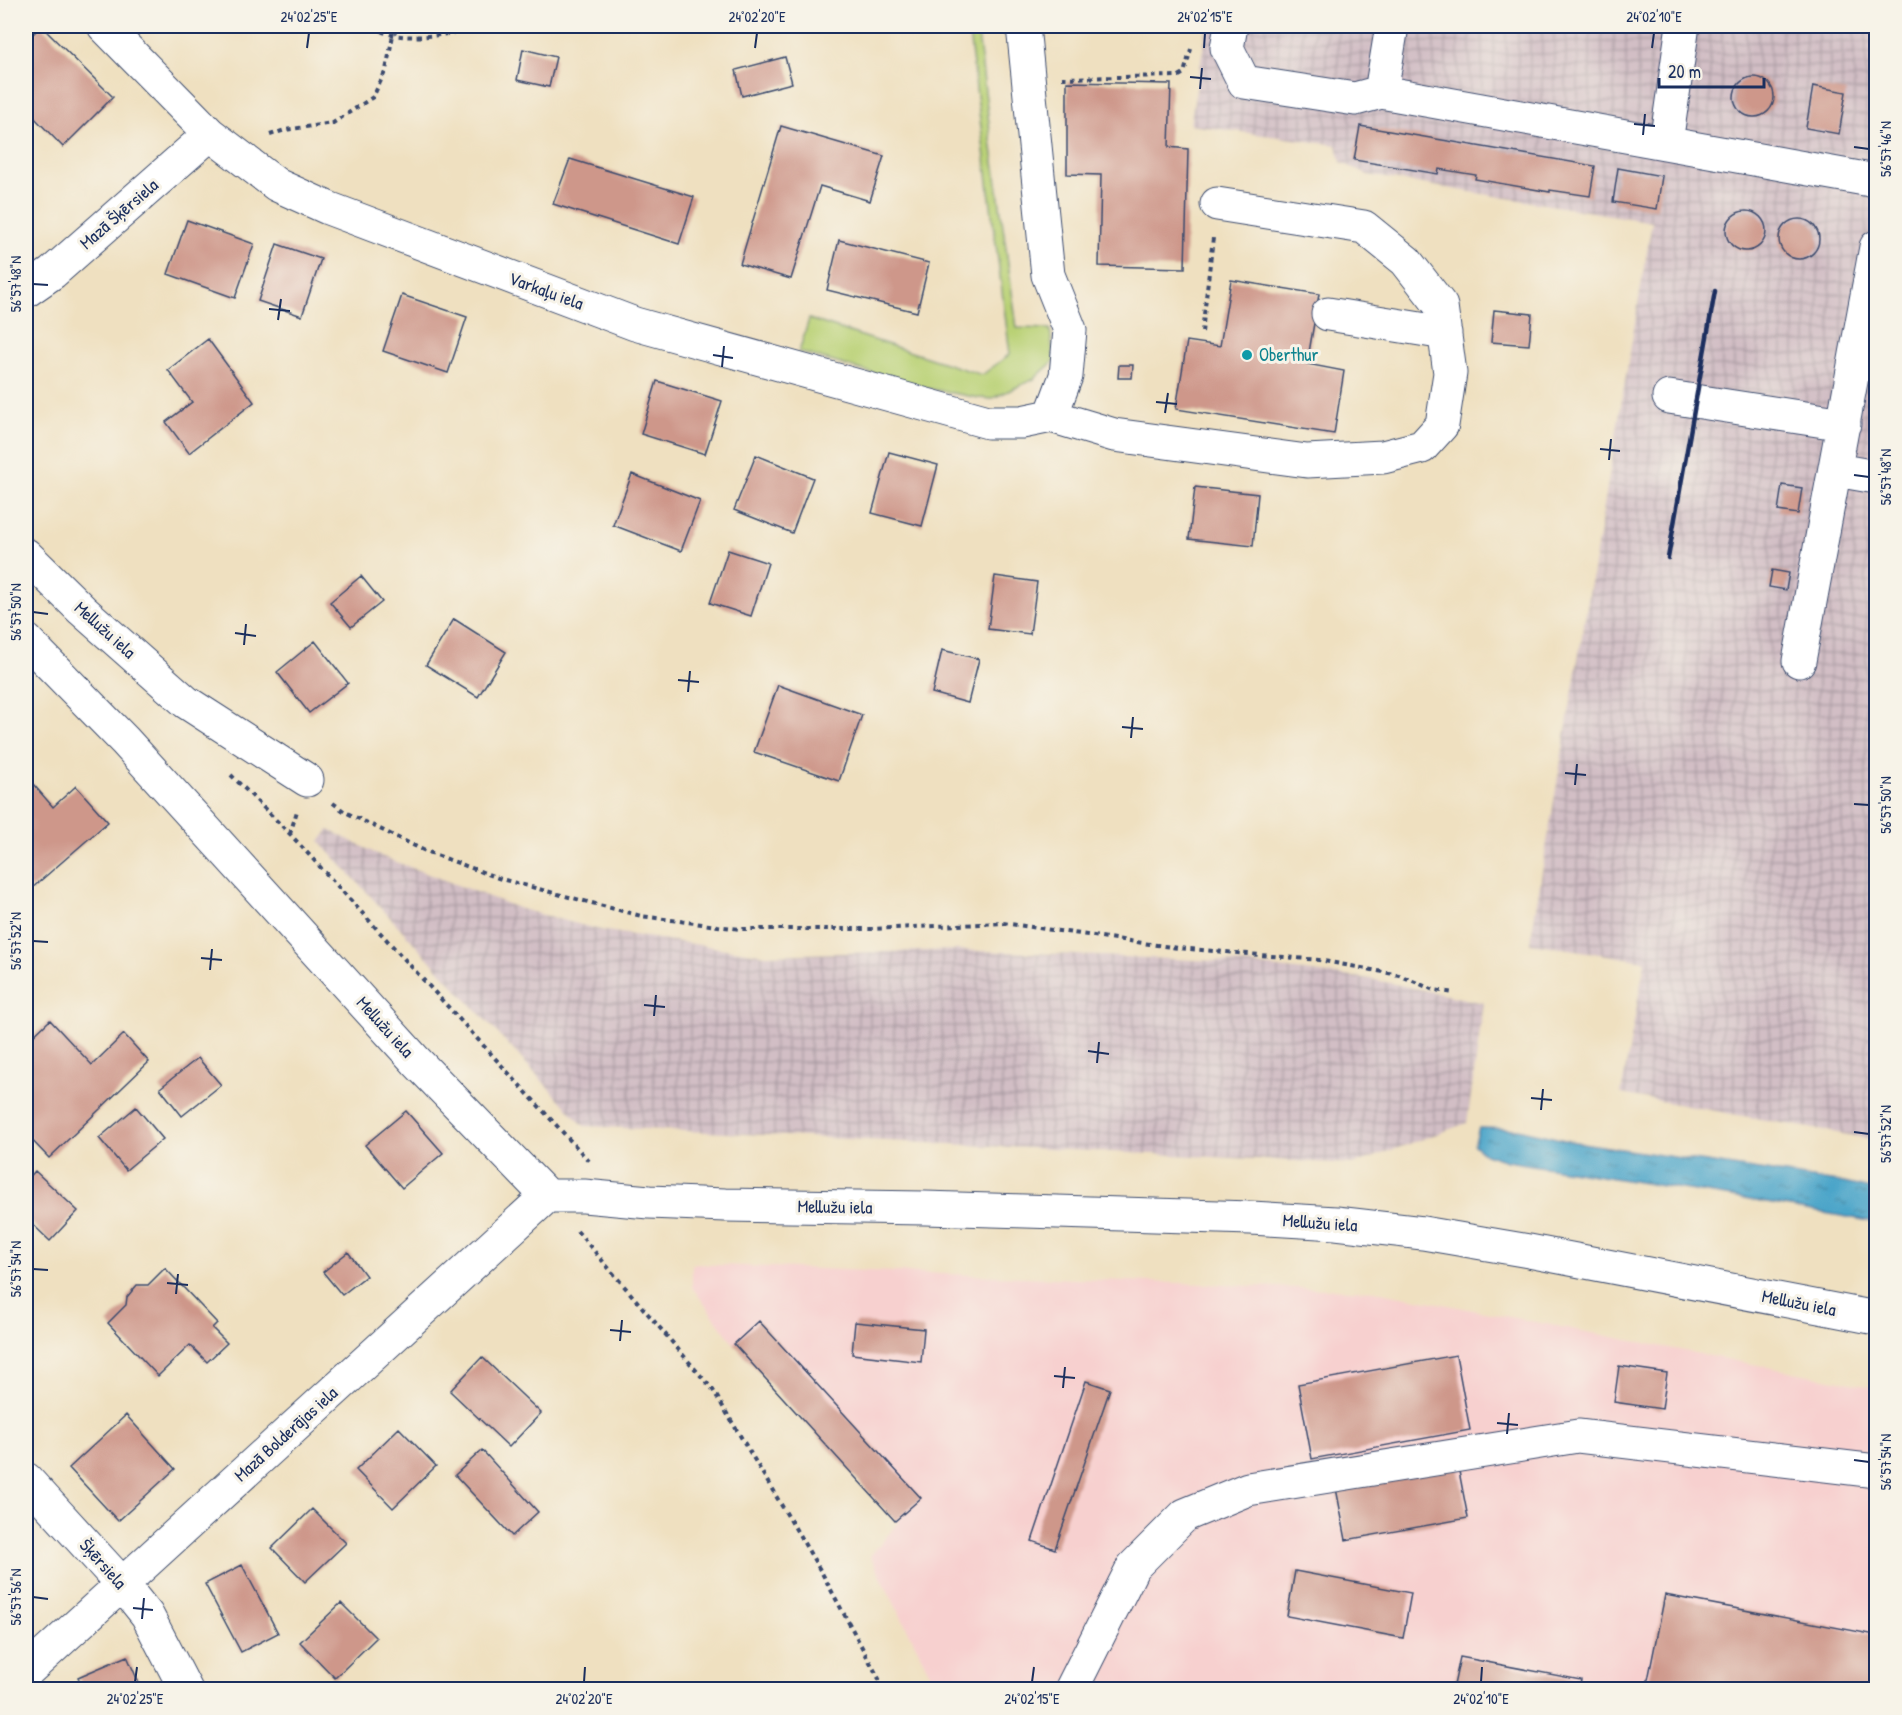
<svg xmlns="http://www.w3.org/2000/svg" width="1902" height="1715" viewBox="0 0 1902 1715" font-family="'Patrick Hand',sans-serif">
	<style>
		.built { fill: #f7d0cf }
		.industrial { fill: url(#industrial-grid) }
		.grass { fill: #b9d175; stroke: #6a806a; stroke-width: 1.5 }
		.water { fill: url(#water-ripples); stroke: #336a94; stroke-width: 1.5 }
		.building { fill: #ce978a }
		.lines { fill: none; stroke-linecap: round; stroke-linejoin: round }
		.minor-casing { stroke: #3b4a6d; stroke-width: 35 }
		.path { stroke: #3b4a6d; stroke-width: 4; stroke-dasharray: 4.5 4.5; stroke-linecap: butt }
		.minor { stroke: #fff; stroke-width: 33 }
		.rail { stroke: #1b2f5e; stroke-width: 4.5 }
		.ticks { fill: none; stroke: #1b2f5e; stroke-width: 2 }
		.culture-dot { fill: #0f9aa8; stroke: #f7f3e8; stroke-width: 2 }
		.labels { text-anchor: middle; stroke-width: 6; stroke-linejoin: round; paint-order: stroke }
		.street-label { font-size: 18px; fill: #1b2f5e; stroke: #f7f3e8 }
		.culture-label { font-size: 18px; fill: #0d838f; stroke: #f7f3e8; text-anchor: start }
		.neatline { fill: none; stroke: #1b2f5e; stroke-width: 2 }
		.ticks-label { font-size: 15px; text-anchor: middle; fill: #1b2f5e }
	</style>
	<defs>
		<pattern id="industrial-grid" width="8" height="8" patternUnits="userSpaceOnUse" patternTransform="scale(1.5)"><rect width="8" height="8" fill="#d2bec5"/><path d="M0 4h8M4 0v8" fill="none" stroke="#aa9ba3"/></pattern>
		<pattern id="water-ripples" width="26" height="14" patternUnits="userSpaceOnUse" patternTransform="scale(1.5)"><rect width="26" height="14" fill="#4ba5c9"/><path d="M2 4q2-2 4 0t4 0M15 11q2-2 4 0t4 0" fill="none" stroke="#3e87a6"/></pattern>
	</defs>
	<rect width="100%" height="100%" fill="#f7f3e8"/>
	<filter id="ink" filterUnits="userSpaceOnUse"><feTurbulence type="fractalNoise" baseFrequency=".0167" numOctaves="2"/><feDisplacementMap in="SourceGraphic" scale="12" xChannelSelector="R" yChannelSelector="G"/><feConvolveMatrix kernelMatrix="1 2 1 2 8 2 1 2 1" color-interpolation-filters="sRGB"/></filter>
	<filter id="wash" filterUnits="userSpaceOnUse"><feTurbulence type="fractalNoise" baseFrequency=".008" numOctaves="4" result="noise"/><feDisplacementMap in="SourceGraphic" scale="24" xChannelSelector="R" yChannelSelector="G"/><feGaussianBlur stdDeviation="1.35" result="paint"/><feColorMatrix in="noise" values="0 0 0 0 0 0 0 0 0 0 0 0 0 0 0 0 0 1.4 0 .05"/><feComposite in="paint" operator="in"/></filter>
	<g filter="url(#wash)">
		<rect width="100%" height="100%" fill="#efe0c0"/>
		<path class="built" d="M692,1264l684,27 500,97v301h-938l-68,-133 28,-33 -164,-179 -42,-57z"/>
		<path class="industrial" d="M1207,26h669v1114l-255,-46 24,-133 -115,-18 122,-721 -284,-47 -27,-13 -4,-17 -147,-20z
			M329,830l54,27 138,52 79,21 166,25 192,-5 261,11 152,18 113,24 -17,120 -113,41 -770,-38 -264,-284z"/>
		<path class="grass" d="M968,26h9l15,121 25,181 33,1 4,32 -20,18 -43,20 -12,-1 -59,-11 -121,-35 10,-33 173,56 28,-21z"/>
		<path class="water" d="M1479,1128l39,1 51,12 275,42 32,7v32l-138,-24 -231,-37 -22,-7 -11,-9z"/>
		<g id="blocks">
			<path class="building" d="M41,26l72,71 -50,50 -37,-38v-68z
				M523,49l33,8 -7,30 -32,-7z
				M785,57l7,26 -50,13 -6,-26z
				M1734 97a20 20 0 1 1 40 0a20 20 0 1 1-40 0Z
				M1067,82l104,2 -2,63 19,2 -3,119 -86,-2 2,-91 -34,-1z
				M1813,86l33,6 -7,42 -33,-6z
				M781,126l103,30 -14,45 -50,-15 -29,93 -51,-15z
				M1360,126l235,40 -5,30 -40,-6v2l-75,-13 1,-4 -37,-6 -1,5 -84,-14z
				M570,159l124,38 -15,47 -126,-40z
				M1618,168l44,8 -5,33 -44,-7z
				M1726 231a20 20 0 1 1 40 0a20 20 0 1 1-40 0Z
				M1779 239a20 20 0 1 1 40 0a20 20 0 1 1-40 0Z
				M187,220l67,24 -19,54 -67,-24z
				M839,240l90,23 -12,49 -90,-22z
				M277,244l44,15 -19,57 -44,-15z
				M1231,280l88,14 -12,70 37,7 -10,63 -158,-25 11,-68 33,5z
				M402,295l65,22 -19,56 -65,-22z
				M1494,310l38,4 -3,31 -38,-3z
				M208,339l46,63 -65,51 -23,-31 26,-20 -24,-32z
				M1119,365h14l-1,13h-14z
				M657,381l65,20 -17,53 -64,-20z
				M889,452l49,13 -16,61 -50,-13z
				M756,455l57,23 -21,55 -58,-23z
				M632,474l68,27 -19,50 -68,-26z
				M1782,485l20,3 -4,26 -20,-3z
				M1195,487l63,7 -5,52 -64,-7z
				M728,550l40,13 -17,53 -41,-13z
				M1772,570l17,3 -3,17 -17,-3z
				M361,576l21,26 -31,25 -21,-25z
				M995,576l42,6 -7,52 -42,-5z
				M454,619l52,33 -28,45 -52,-32z
				M315,641l33,42 -39,30 -32,-41z
				M942,650l37,9 -11,44 -36,-10z
				M778,685l84,30 -23,66 -85,-29z
				M26,776l27,31 23,-21 32,36 -77,67 -5,-7z
				M50,1020l42,45 32,-31 25,28 -100,96 -23,-24v-91z
				M198,1058l23,27 -39,31 -22,-28z
				M136,1107l27,32 -37,31 -27,-32z
				M406,1111l37,42 -41,35 -37,-43z
				M35,1171l43,40 -28,30 -24,-23v-37z
				M348,1252l18,24 -24,19 -19,-23z
				M165,1268l52,55 -5,5 15,15 -20,19 -17,-17 -32,31 -50,-53 18,-18 1,-8 10,-12h11z
				M759,1321l162,177 -26,23 -161,-177z
				M855,1322l69,7 -3,33 -69,-8z
				M1456,1355l14,75 -158,29 -14,-75z
				M482,1357l59,56 -32,34 -59,-56z
				M1619,1366l48,7 -5,36 -48,-7z
				M1086,1381l24,8 -55,160 -23,-8z
				M126,1415l49,54 -57,52 -49,-53z
				M399,1428l37,38 -43,42 -37,-38z
				M482,1450l56,62 -26,24 -57,-61z
				M1458,1466l10,52 -122,22 -10,-52z
				M312,1509l34,34 -41,39 -33,-34z
				M242,1565l36,68 -37,19 -36,-68z
				M1295,1571l116,22 -8,45 -116,-22z
				M1665,1595l211,40v55h-230z
				M341,1603l35,35 -41,40 -35,-36z
				M127,1656l15,34h-59l-5,-13z
				M1460,1657l121,23 -2,10h-126z"/>
		</g>
	</g>
	<g filter="url(#ink)">
		<use href="#blocks" fill-opacity="0" stroke="#3b4a6d" stroke-width="1.5"/>
		<g class="lines">
			<g class="minor-casing">
				<path id="minor" d="M104,26l106,108 67,51 51,23 307,116 353,98h34l29,-6 63,19 193,26 76,-4 39,-10 20,-22 8,-52 -9,-67 -35,-45 -42,-34 -147,-23
					M1023,26l25,249 22,55 -4,46 -15,40
					M1231,26l-4,22 17,34 111,17 26,-7 495,89
					M1381,92l11,-66
					M1666,143l16,-111
					M26,291l26,-18 158,-139
					M1328,314l117,19
					M1669,397l175,27
					M1836,470l40,7
					M26,555l56,55 104,92 121,78
					M26,640l99,101 291,320 131,135h37l65,6 76,3 200,3 326,10 85,5 87,10 106,18 347,67
					M1799,661l77,-414
					M26,1479l96,105 25,31 39,75
					M26,1672l521,-476
					M1071,1690l62,-123 52,-52 63,-26 330,-53 298,35"/>
			</g>
			<path class="path" d="M374,26c20,21 92,5 120,0
				M619,26l7,4
				M1062,78l117,-2 5,-3 7,-24
				M270,135l15,-5 48,-7 40,-26 13,-27 7,-35 5,-9
				M1202,332l11,-94
				M231,775l59,59 299,327
				M333,803l12,9 78,38 78,29 140,37 99,13h131l132,-6 175,25 141,12 80,15 35,15 21,3
				M290,834l7,-23
				M577,1231l136,159 110,185 62,115"/>
			<use href="#minor" class="minor"/>
			<path class="rail" d="M1668,558l47,-267"/>
		</g>
	</g>
	<path class="ticks" d="M307,48l2,-15M755,48l2,-15M1204,48l1,-15M1652,48l2,-15M1190,77l21,2M1200,89l2,-21M1634,124l21,2M1643,135l2,-21M1854,147l15,2M33,284l15,1M269,309l21,2M278,320l3,-21M713,355l20,3M722,367l2,-21M1156,402l21,2M1165,413l3,-20M1600,449l20,2M1609,460l2,-21M1854,475l15,2M33,612l15,2M235,633l21,3M244,645l2,-21M678,680l21,2M688,692l2,-21M1122,727l21,2M1131,738l2,-21M1565,773l21,2M1575,785l2,-21M1854,804l15,1M33,941l15,1M201,958l21,2M210,970l2,-21M644,1005l21,2M654,1016l2,-21M1088,1051l21,3M1097,1063l2,-21M1531,1098l21,2M1541,1110l2,-21M1854,1132l15,2M33,1269l15,1M167,1283l21,2M176,1294l2,-20M610,1330l21,2M620,1341l2,-21M1054,1376l21,2M1063,1388l2,-21M1497,1423l21,2M1507,1434l2,-21M1854,1460l15,2M33,1597l15,2M133,1608l20,2M142,1619l2,-21M135,1682l2,-15M584,1682l1,-15M1032,1682l2,-15M1481,1682l1,-15"/>
	<circle class="culture-dot" cx="1247" cy="355" r="6"/>
	<g class="labels">
		<g class="street-label">
			<text transform="translate(119 214) rotate(-41)" y="6">Mazā Šķērsiela</text>
			<text transform="translate(546 291) rotate(20)" y="6">Varkaļu iela</text>
			<text transform="translate(105 630) rotate(42)" y="6">Mellužu iela</text>
			<text transform="translate(385 1027) rotate(48)" y="6">Mellužu iela</text>
			<text transform="translate(835 1207) rotate(1)" y="6">Mellužu iela</text>
			<text transform="translate(1320 1223) rotate(4)" y="6">Mellužu iela</text>
			<text transform="translate(1799 1303) rotate(11)" y="6">Mellužu iela</text>
			<text transform="translate(286 1434) rotate(-42)" y="6">Mazā Bolderājas iela</text>
			<text transform="translate(103 1564) rotate(48)" y="6">Šķērsiela</text>
		</g>
		<g class="culture-label">
			<text x="1259" y="361">Oberthur</text>
		</g>
	</g>
	<rect width="1902" height="1715" fill="none" stroke="#f7f3e8" stroke-width="66"/>
	<path d="M1659 78v9h105v-9" fill="none" stroke="#1b2f5e" stroke-width="3"/>
	<text x="1668" y="78" font-size="18" fill="#1b2f5e" stroke="#f7f3e8" stroke-width="4.5" paint-order="stroke">20 m</text>
	<rect x="33" y="33" width="1836" height="1649" class="neatline"/>
	<g class="ticks-label">
		<text x="309" y="22">24°02'25"E</text>
		<text x="757" y="22">24°02'20"E</text>
		<text x="1205" y="22">24°02'15"E</text>
		<text x="1654" y="22">24°02'10"E</text>
		<text transform="translate(1886 149) rotate(-90)" y="5">56°57'46"N</text>
		<text transform="translate(16 284) rotate(-90)" y="5">56°57'48"N</text>
		<text transform="translate(1886 477) rotate(-90)" y="5">56°57'48"N</text>
		<text transform="translate(16 612) rotate(-90)" y="5">56°57'50"N</text>
		<text transform="translate(1886 805) rotate(-90)" y="5">56°57'50"N</text>
		<text transform="translate(16 941) rotate(-90)" y="5">56°57'52"N</text>
		<text transform="translate(1886 1134) rotate(-90)" y="5">56°57'52"N</text>
		<text transform="translate(16 1269) rotate(-90)" y="5">56°57'54"N</text>
		<text transform="translate(1886 1462) rotate(-90)" y="5">56°57'54"N</text>
		<text transform="translate(16 1597) rotate(-90)" y="5">56°57'56"N</text>
		<text x="135" y="1704">24°02'25"E</text>
		<text x="584" y="1704">24°02'20"E</text>
		<text x="1032" y="1704">24°02'15"E</text>
		<text x="1481" y="1704">24°02'10"E</text>
	</g>
</svg>
